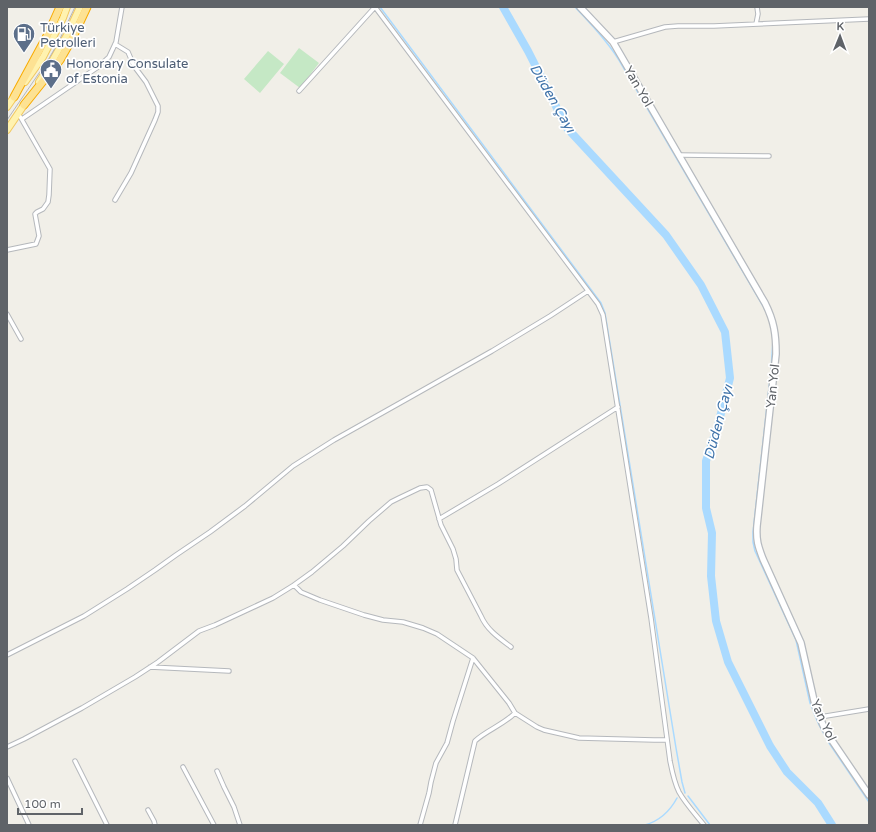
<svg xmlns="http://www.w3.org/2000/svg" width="876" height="832" viewBox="0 0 876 832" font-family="'Varela Round',sans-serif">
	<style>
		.green { fill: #c5e8c5 }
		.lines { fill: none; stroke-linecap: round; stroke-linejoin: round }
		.stream { stroke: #aadaff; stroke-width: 1.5 }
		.river { stroke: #aadaff; stroke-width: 8 }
		.street-casing { stroke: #b5b8bc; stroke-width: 5.5 }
		.secondary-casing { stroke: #b6babf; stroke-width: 8 }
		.primary-casing { stroke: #f2c960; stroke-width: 8 }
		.highway-casing { stroke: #f9ab00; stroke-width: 9 }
		.street { stroke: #fff; stroke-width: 3.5 }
		.secondary { stroke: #fff; stroke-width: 5.5 }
		.primary { stroke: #fff2af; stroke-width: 6 }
		.highway { stroke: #fde293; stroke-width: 7 }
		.tram { stroke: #b6b7b8; stroke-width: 1 }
		.labels { text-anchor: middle; stroke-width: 3.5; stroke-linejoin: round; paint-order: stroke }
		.service-label { font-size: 13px; fill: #4e5e75; stroke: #fff; text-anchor: start }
		.street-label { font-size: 13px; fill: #5f6368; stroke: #fff }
		.water-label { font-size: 14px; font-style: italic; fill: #4174aa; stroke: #fff }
	</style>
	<rect width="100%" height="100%" fill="#f1efe8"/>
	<path class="green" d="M299,48l20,15 -19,25 -20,-15z
		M268,51l16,13 -24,29 -16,-14z"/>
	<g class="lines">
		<path class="stream" d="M380,7l221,296 4,10 71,435 6,34 3,11
			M575,7c16,17 32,34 44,53l148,253
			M773,340l-2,30 -18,162v10l2,9 41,89 14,63 9,22 10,18 40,59
			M688,796l22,29
			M645,825c14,-4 25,-14 32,-27"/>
		<path class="river" d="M503,7l25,44 39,77 99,107 35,50 24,47 5,46 -12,47 -12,36v47l6,25 -1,43 5,45 12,41 42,84 17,26 31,31 14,22"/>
		<g class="street-casing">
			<path id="street" d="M375,7l223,297 5,11 48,303 19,143c2,10 4,21 9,31 6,11 17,23 25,33
				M756,24l2,-10 -1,-7
				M613,42l52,-15 13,-1h36l155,-7
				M115,44l13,8 6,14 12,16 12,24v6l-3,8 -24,53 -16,27
				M299,91l76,-84
				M22,119l76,-52 11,-10 7,-15 6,-35
				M679,155l90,1
				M7,250l29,-6 3,-8 -4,-22 2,-2 6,-3 5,-7 1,-7 1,-26 -32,-56
				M7,314l14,25
				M439,519l59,-35 120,-77
				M294,585l7,7 19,8 44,15 19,5 20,2 20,6 14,6 36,24 36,45 6,10 22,14 7,3 35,8 75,2h13
				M7,655l77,-39 43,-27 28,-19 21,-15 34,-23 35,-26 48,-40 41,-26 73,-41 85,-48 58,-35 38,-25
				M150,667l79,4
				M820,717l49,-8
				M7,747l17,-8 58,-31 53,-31 23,-15 41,-31 16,-6 58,-27 21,-13 18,-13 31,-26 26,-25 22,-19 8,-4 21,-10 7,-1 4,3 10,35 12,24 3,10 1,11 24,46c6,14 18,22 30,31
				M75,761l32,64
				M183,767l31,58
				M217,771l7,16 10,20 6,18
				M7,778l22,47
				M148,810l6,11 1,4
				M420,825l9,-32 2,-11 5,-19 11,-20 6,-22 20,-63
				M455,825l20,-84c12,-11 28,-16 40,-28"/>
		</g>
		<g class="secondary-casing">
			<path id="secondary" d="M580,7l33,35 152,261c9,18 11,31 11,51l-19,172c-1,14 1,20 6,33l38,84 14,62 8,20 10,17 36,53"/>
		</g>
		<g class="primary-casing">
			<path id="primary" d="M25,82l18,-25 20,-39 4,-11
				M39,82l11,-17 17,-30 13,-28
				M7,107l9,-13
				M7,130l19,-28"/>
		</g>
		<g class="highway-casing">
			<path id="highway" d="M14,97l33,-61 13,-29
				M24,105l36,-45 12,-21 15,-32"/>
		</g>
		<use href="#street" class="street"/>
		<use href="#secondary" class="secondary"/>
		<use href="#primary" class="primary"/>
		<use href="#highway" class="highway"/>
		<path class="tram" d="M7,120l41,-60 10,-17 17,-36"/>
	</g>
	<defs>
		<g id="fuel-pin" transform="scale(1.15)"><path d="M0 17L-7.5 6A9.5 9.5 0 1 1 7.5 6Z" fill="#5c6f8a" stroke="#fff"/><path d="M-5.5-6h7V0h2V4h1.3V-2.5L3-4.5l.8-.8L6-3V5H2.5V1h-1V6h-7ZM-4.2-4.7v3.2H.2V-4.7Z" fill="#fff"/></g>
		<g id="civic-pin" transform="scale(1.15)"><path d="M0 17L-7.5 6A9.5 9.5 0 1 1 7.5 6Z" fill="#5c6f8a" stroke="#fff"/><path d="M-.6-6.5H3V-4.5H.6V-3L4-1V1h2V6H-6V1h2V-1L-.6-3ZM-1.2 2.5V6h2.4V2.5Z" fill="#fff"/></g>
	</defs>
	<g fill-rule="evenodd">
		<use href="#fuel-pin" x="24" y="34"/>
		<use href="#civic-pin" x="51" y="70"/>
	</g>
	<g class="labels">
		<g class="service-label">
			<text x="40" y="32">Türkiye<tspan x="40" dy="15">Petrolleri</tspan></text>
			<text x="66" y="68">Honorary Consulate<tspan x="66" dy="15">of Estonia</tspan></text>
		</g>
		<g class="street-label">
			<text transform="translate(639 86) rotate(60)" y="5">Yan Yol</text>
			<text transform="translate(772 386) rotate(-84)" y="5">Yan Yol</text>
			<text transform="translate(824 720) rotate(66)" y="5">Yan Yol</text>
		</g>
		<g class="water-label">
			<text transform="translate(553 98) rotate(60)" y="5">Düden Çayı</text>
			<text transform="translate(718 422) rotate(-75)" y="5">Düden Çayı</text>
		</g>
	</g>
	<rect width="876" height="832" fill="none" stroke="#5f6368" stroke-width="16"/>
	<g transform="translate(840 36) rotate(1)" stroke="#ffffff" stroke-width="3" paint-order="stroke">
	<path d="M0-3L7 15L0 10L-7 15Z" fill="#5f6368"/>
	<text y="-6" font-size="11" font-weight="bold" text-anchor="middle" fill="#5f6368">K</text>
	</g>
	<path d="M18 808v6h64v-6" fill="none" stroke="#5f6368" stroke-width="2"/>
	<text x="24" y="808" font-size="12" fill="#5f6368" stroke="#ffffff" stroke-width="3" paint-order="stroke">100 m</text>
</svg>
